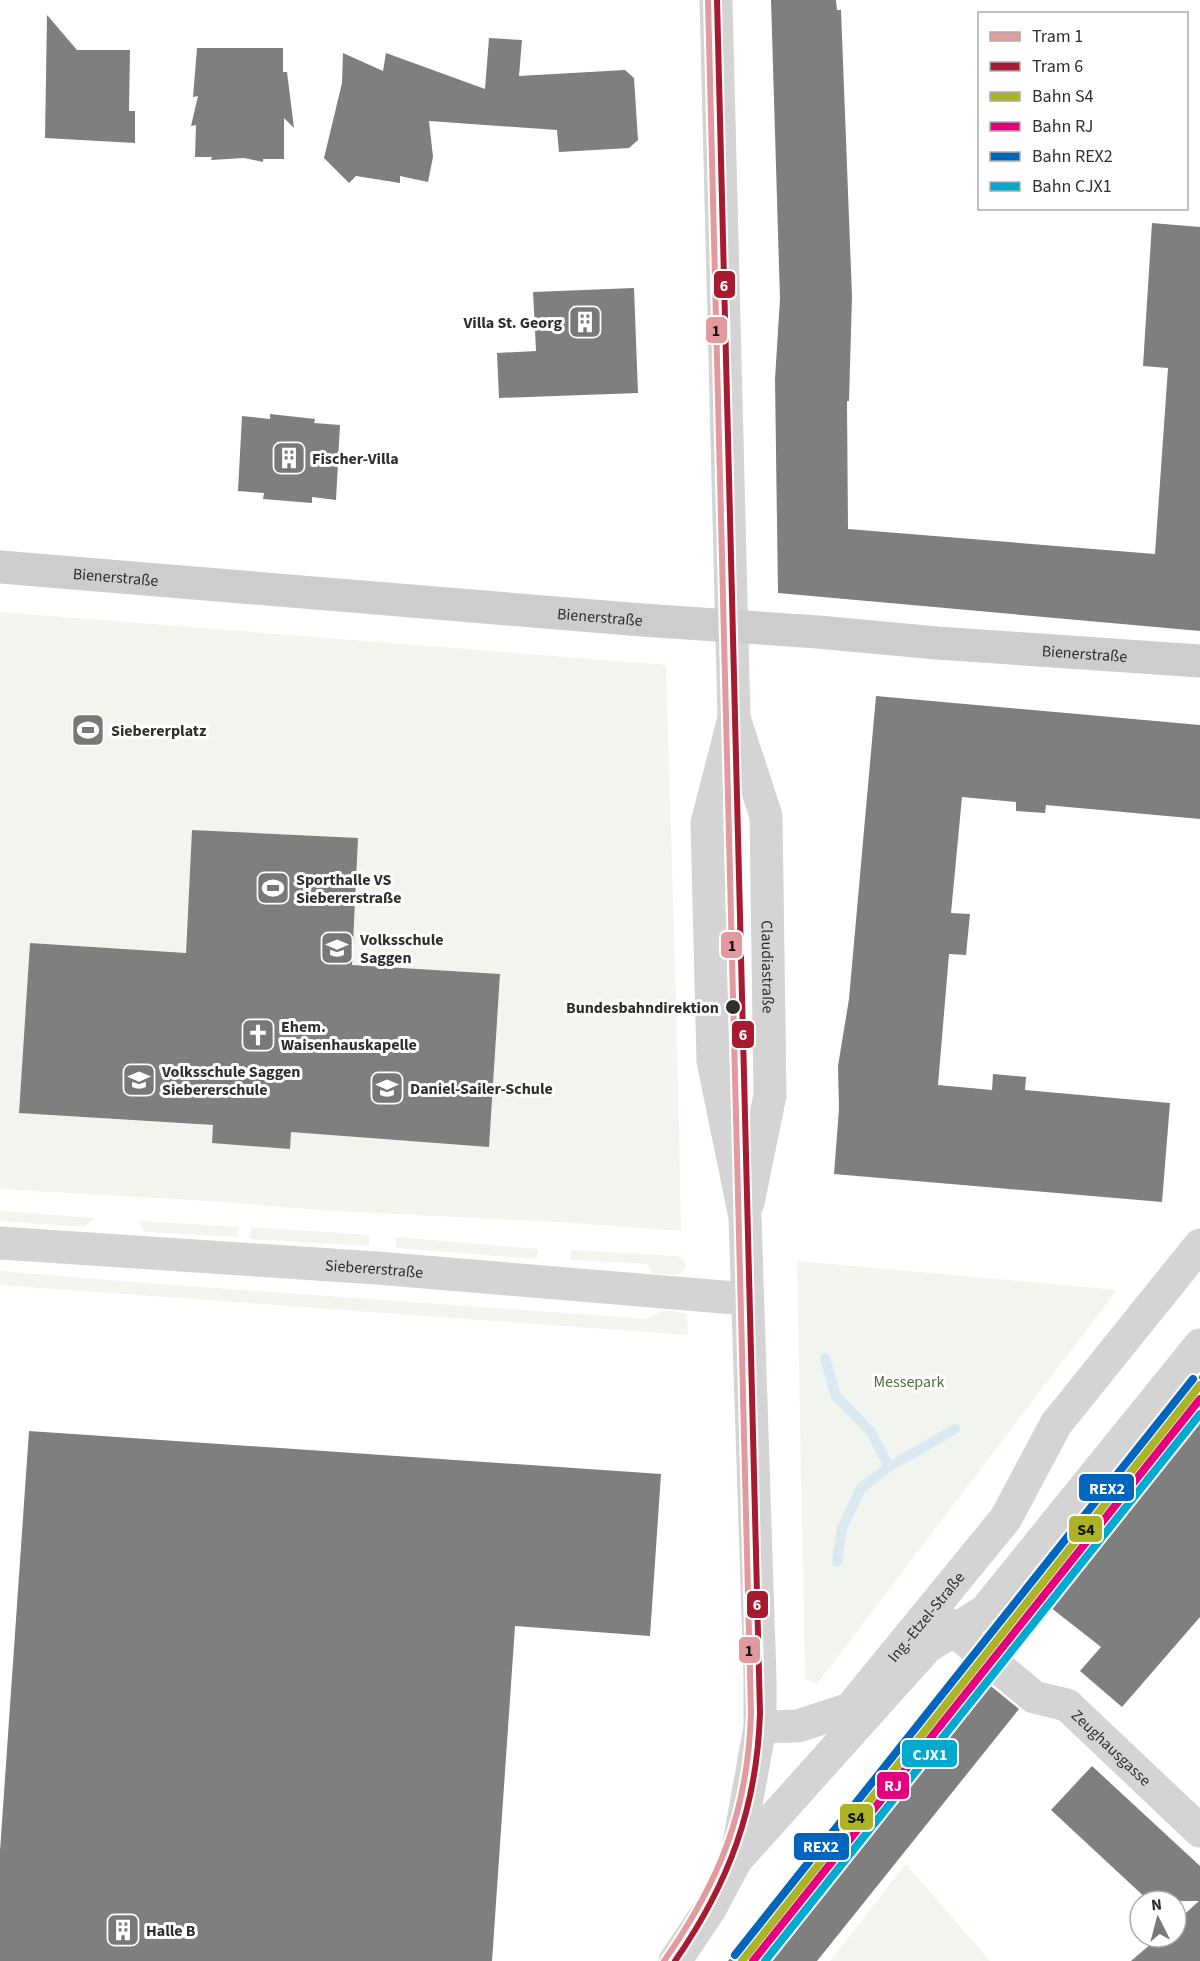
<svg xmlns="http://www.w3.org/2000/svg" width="1200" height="1961" viewBox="0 0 1200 1961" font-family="'Source Sans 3',sans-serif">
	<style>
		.green { fill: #f1f5ed; fill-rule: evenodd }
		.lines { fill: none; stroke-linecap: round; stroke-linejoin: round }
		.stream { stroke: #dae9f1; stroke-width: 10 }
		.building { fill: #7f7f7f }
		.street { stroke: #d4d4d4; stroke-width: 33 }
		.secondary { stroke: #cdcdcd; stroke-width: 33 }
		.rail-1-casing { stroke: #fff; stroke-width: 12 }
		.rail-2-casing { stroke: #fff; stroke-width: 12 }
		.rail-3-casing { stroke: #fff; stroke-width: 12 }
		.rail-4-casing { stroke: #fff; stroke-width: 12 }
		.rail-1 { stroke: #adb326; stroke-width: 8 }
		.rail-2 { stroke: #e5007d; stroke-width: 8 }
		.rail-3 { stroke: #0065bd; stroke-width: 8 }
		.rail-4 { stroke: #00a9ce; stroke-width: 8 }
		.tram-1-casing { stroke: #fff; stroke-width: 10 }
		.tram-2-casing { stroke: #fff; stroke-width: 10 }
		.tram-1 { stroke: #e29a9f; stroke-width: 6 }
		.tram-2 { stroke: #a81a30; stroke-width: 6 }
		.stop-dot { fill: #2f2f2f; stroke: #fff; stroke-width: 2 }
		.labels { text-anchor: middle; stroke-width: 6; stroke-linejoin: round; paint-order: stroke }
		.poi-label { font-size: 16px; font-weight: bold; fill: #2f2f2f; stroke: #fff; text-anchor: start }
		.street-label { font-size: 16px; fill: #2f2f2f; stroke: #fff }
		.stop-label { font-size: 16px; font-weight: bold; fill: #2f2f2f; stroke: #fff; text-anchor: end }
		.park-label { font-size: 16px; fill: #536b3d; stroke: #fff }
		.line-badge { stroke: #fff; stroke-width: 2 }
		.badge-label { font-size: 16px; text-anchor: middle; font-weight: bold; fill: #fff }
		.pale-badge-label { font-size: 16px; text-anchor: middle; font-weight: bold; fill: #111 }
	</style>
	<rect width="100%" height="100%" fill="#fff"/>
	<path class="green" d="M0,612l666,53 11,368 4,198 -106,-8 -255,-13 -112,-9 -208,-12zM193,830l165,8 -6,127 148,9 -11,172 -198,-14 -1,17 -78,-6 1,-17 -18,-2 -176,-11 11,-170 155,10z
		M0,1211l95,7 -10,9 -85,-6z
		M139,1221l100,6 -1,10 -93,-5z
		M251,1227l118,8v11l-119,-7z
		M395,1237l143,12 -1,10 -141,-11z
		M571,1250l106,6 7,4 2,8 -6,6h-27l-5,-10 -78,-4z
		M797,1261l320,29 -300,394 -12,-5z
		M0,1271l145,12 502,36c12,-11 26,-9 40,-5l1,21 -688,-50z
		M906,1864l84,97h-160z"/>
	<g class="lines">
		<path class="stream" d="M825,1358l11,38 35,36 18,35
			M837,1562l5,-34 19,-40 28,-21 66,-38"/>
	</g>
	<path class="building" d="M771,0h65l1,10h4l11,286 -3,105h-2l1,128 307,25 13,-186 -25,-2 9,-143 48,4v404l-422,-38 -3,-214 5,-80z
		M47,15l30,35h53l-1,61h6v32l-90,-5z
		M489,38l33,2 -3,36 106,-6 9,8 4,62 -9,8 -70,4 -2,-22 -128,-9 4,36 -5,25 -28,-6v7l-44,-7 -7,7 -25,-25 18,-75 1,-30 40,18 3,-18 99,36z
		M197,48h86v24h4l7,56 -10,-10v41h-21v3l-19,-4 -33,2 1,-3h-17l1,-32 -5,1 7,-30 -5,1z
		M634,288l4,105 -139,5 -2,-45 39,-2 -3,-59z
		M270,414l45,5 -1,4 26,2 -4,75 -24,-3v6l-49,-4 1,-6 -26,-2 4,-75 28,3z
		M876,696l324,29v94l-154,-14 -1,8 -29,-2v-9l-54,-5 -11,116 19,1 -4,41 -17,-1 -11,131 54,5 1,-16 33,3 -1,13 145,13 -8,99 -328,-28 5,-65 -1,-43 11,-67z
		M192,830l166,8 -6,127 148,9 -11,173 -198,-15 -1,17 -78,-6 1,-18 -194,-12 11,-170 156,10z
		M1200,1375v242l-78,90 -42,-36 21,-24 -74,-58z
		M29,1431l632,43 -11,162 -135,-10 -23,335h-492v-110z
		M965,1665l54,44 -202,252h-89z
		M1092,1766l108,100v95h-69l28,-24h17v-15l23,-21h-50l-98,-91z"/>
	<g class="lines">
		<g class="street">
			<path id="s1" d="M716,0l18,718 32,98 4,279 -22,108"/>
			<path id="s2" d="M0,1243l377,25 370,31"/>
			<path id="s3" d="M939,1618l95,79 33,8 133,126"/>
			<path id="s4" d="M760,1727l38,-1 52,-17 156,-191 50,-94 144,-179"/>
			<path d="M736,1860l191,-213 58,-36 215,-266"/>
			<path d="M675,1961l35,-52 26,-49 24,-133v-48l-15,-462 -32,-156 -6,-238 27,-105"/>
		</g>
		<path class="secondary" id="s5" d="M0,567l642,53 176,12 119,11 263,18"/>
		<g class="rail-1-casing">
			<path id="rail-1" d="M742,1961l458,-576"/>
		</g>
		<g class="rail-2-casing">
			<path id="rail-2" d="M753,1961l447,-562"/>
		</g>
		<g class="rail-3-casing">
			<path id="rail-3" d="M735,1955l458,-576"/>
		</g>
		<g class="rail-4-casing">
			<path id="rail-4" d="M765,1961l435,-547"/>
		</g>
		<use href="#rail-1" class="rail-1"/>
		<use href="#rail-2" class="rail-2"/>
		<use href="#rail-3" class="rail-3"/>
		<use href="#rail-4" class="rail-4"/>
		<g class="tram-1-casing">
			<path id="tram-1" d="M664,1961c56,-80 84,-150 87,-248l-43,-1713"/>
		</g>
		<g class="tram-2-casing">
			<path id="tram-2" d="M675,1961c54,-78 82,-153 85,-248l-43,-1713"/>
		</g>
		<use href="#tram-1" class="tram-1"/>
		<use href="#tram-2" class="tram-2"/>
	</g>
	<defs>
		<g id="building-square" transform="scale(1.725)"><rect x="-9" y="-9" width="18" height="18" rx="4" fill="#787878" stroke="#fff"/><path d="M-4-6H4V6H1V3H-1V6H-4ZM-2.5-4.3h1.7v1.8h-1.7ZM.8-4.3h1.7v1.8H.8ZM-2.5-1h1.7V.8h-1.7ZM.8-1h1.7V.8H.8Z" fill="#fff"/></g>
		<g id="stadium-square" transform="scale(1.725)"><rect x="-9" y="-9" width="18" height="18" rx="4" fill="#787878" stroke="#fff"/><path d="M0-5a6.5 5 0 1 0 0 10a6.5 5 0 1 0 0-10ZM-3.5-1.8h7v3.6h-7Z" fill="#fff"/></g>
		<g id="school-square" transform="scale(1.725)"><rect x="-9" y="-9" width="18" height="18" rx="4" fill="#787878" stroke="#fff"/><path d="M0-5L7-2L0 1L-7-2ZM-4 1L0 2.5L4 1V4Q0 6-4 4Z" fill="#fff"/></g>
		<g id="church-square" transform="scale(1.725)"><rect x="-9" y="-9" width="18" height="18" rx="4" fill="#787878" stroke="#fff"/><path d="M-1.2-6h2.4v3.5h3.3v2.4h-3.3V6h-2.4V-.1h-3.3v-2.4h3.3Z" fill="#fff"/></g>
	</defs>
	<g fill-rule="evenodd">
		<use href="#building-square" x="585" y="322"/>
		<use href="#building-square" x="289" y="458"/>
		<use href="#stadium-square" x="88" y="730"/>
		<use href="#stadium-square" x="273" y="888"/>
		<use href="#school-square" x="337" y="948"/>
		<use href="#church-square" x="258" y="1035"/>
		<use href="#school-square" x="139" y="1080"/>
		<use href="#school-square" x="387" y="1088"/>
		<use href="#building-square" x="123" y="1930"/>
	</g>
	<circle class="stop-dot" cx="733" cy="1007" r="8"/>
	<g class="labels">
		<g class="poi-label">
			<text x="562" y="328" text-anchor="end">Villa St. Georg</text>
			<text x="312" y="464">Fischer-Villa</text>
			<text x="111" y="736">Siebererplatz</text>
			<text x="296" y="885">Sporthalle VS<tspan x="296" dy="18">Siebererstraße</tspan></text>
			<text x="360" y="945">Volksschule<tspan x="360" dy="18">Saggen</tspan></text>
			<text x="281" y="1032">Ehem.<tspan x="281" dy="18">Waisenhauskapelle</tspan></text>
			<text x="162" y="1077">Volksschule Saggen<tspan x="162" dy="18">Siebererschule</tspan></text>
			<text x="410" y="1094">Daniel-Sailer-Schule</text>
			<text x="146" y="1936">Halle B</text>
		</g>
		<g class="street-label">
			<text dy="6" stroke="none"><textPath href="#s5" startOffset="116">Bienerstraße</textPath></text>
			<text dy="6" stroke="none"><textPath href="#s5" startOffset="602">Bienerstraße</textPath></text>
			<text dy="6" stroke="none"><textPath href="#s5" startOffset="1088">Bienerstraße</textPath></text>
			<text dy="6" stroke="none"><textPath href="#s1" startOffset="972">Claudiastraße</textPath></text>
			<text dy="6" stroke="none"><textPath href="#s2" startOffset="375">Siebererstraße</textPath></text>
			<text dy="6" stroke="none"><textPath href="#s4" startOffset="212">Ing.-Etzel-Straße</textPath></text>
			<text dy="6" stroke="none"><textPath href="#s3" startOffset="219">Zeughausgasse</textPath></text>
		</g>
		<g class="stop-label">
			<text x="719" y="1013">Bundesbahndirektion</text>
		</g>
		<g class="park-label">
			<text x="909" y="1387">Messepark</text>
		</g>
	</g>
	<g class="line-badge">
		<rect x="713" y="270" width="23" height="29" rx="6" fill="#a81a30"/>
		<rect x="705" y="316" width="23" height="28" rx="6" fill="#e29a9f"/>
		<rect x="720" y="931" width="23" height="28" rx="6" fill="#e29a9f"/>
		<rect x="731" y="1020" width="24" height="29" rx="6" fill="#a81a30"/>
		<rect x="1078" y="1473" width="57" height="29" rx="6" fill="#0065bd"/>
		<rect x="1068" y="1515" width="35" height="28" rx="6" fill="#adb326"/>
		<rect x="746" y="1590" width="23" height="29" rx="6" fill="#a81a30"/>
		<rect x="738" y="1636" width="23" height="28" rx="6" fill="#e29a9f"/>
		<rect x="901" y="1739" width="57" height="29" rx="6" fill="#00a9ce"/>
		<rect x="876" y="1771" width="34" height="29" rx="6" fill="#e5007d"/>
		<rect x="839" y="1803" width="35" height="28" rx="6" fill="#adb326"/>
		<rect x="793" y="1832" width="57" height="29" rx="6" fill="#0065bd"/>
	</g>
	<g class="badge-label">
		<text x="724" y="291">6</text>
		<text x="743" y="1040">6</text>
		<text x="1107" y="1494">REX2</text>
		<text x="757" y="1610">6</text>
		<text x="930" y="1760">CJX1</text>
		<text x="893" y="1791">RJ</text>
		<text x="821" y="1852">REX2</text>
	</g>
	<g class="pale-badge-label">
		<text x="716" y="336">1</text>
		<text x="732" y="951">1</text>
		<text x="1086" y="1535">S4</text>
		<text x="749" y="1656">1</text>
		<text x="856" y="1823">S4</text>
	</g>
	<rect x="978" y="12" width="210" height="198" fill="#ffffff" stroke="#acacac" stroke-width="1.5"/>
	<rect x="990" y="32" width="30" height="9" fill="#e29a9f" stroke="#acacac" stroke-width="1.5"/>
	<text x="1032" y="42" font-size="18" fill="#2f2f2f">Tram 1</text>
	<rect x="990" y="62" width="30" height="9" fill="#a81a30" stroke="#acacac" stroke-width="1.5"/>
	<text x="1032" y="72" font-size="18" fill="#2f2f2f">Tram 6</text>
	<rect x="990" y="92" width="30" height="9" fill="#adb326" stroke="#acacac" stroke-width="1.5"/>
	<text x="1032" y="102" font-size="18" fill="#2f2f2f">Bahn S4</text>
	<rect x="990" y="122" width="30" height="9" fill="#e5007d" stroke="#acacac" stroke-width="1.5"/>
	<text x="1032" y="132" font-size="18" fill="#2f2f2f">Bahn RJ</text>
	<rect x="990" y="152" width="30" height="9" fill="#0065bd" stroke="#acacac" stroke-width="1.5"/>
	<text x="1032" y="162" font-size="18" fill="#2f2f2f">Bahn REX2</text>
	<rect x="990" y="182" width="30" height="9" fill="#00a9ce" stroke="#acacac" stroke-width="1.5"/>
	<text x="1032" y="192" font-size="18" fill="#2f2f2f">Bahn CJX1</text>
	<g transform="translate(1158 1919) rotate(354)"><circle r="28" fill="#ffffff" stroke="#acacac" stroke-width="1.5"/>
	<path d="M0-4.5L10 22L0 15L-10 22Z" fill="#787878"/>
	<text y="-9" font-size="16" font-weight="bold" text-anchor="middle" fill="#2f2f2f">N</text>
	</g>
</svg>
